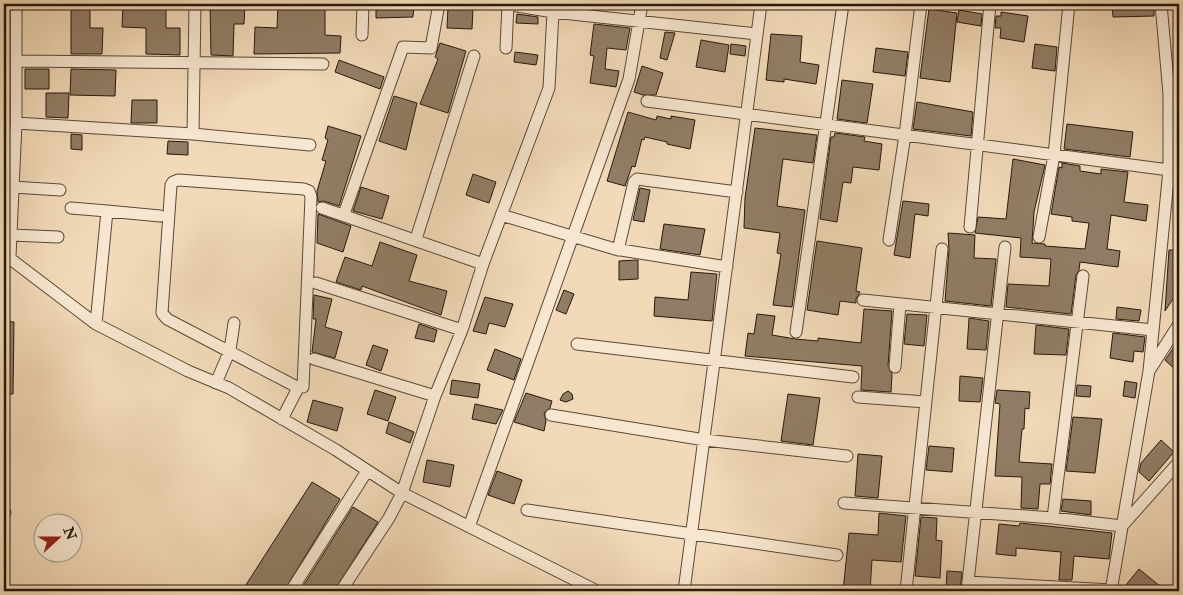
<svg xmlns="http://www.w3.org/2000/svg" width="1183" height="595" viewBox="0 0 1183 595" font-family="'IM FELL Double Pica',serif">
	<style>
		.building { fill: #917d66; stroke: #27180e }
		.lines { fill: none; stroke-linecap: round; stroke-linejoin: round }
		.street-casing { stroke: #5a4838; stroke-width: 13 }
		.street { stroke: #f7e7d1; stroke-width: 11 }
	</style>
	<rect width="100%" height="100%" fill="#f2dab8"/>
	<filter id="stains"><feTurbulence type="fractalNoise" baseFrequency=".004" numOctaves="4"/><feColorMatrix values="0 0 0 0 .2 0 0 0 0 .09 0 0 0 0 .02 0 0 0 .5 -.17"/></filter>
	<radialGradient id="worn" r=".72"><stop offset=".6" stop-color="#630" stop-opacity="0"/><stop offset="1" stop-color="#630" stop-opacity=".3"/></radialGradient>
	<path class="building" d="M71,4h19v24h13l-1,26h-31z
		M123,4h43v24h14v27l-34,-1v-26l-24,-1z
		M210,4h35l-1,20h-10l-1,32 -22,-1z
		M278,4h47v31l16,1 -1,17 -86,1 1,-27 22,1z
		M376,4h38l-1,13 -37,1z
		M1112,4h42v12l-41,1z
		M448,7l25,1 -1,21 -25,-1z
		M929,9l28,4 -7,69 -30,-4z
		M959,10l23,4 -1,12 -24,-4z
		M1001,12l27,4 -4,26 -24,-4 1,-10h-6l1,-12h5z
		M517,14l21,3v7l-22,-1z
		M594,24l36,4 -4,22 -19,-2 -2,21 14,2 -3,16 -26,-4 4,-27 -4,-1z
		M665,32l10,1 -8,27 -7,-2z
		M771,34l31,2 -2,26 19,3 -3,19 -32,-5v3l-18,-2z
		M701,40l28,5 -4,27 -29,-5z
		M440,43l26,8 -18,62 -28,-9 18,-45 -3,-2z
		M731,44l15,2 -1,10 -15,-2z
		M1035,44l22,3 -2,24 -23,-3z
		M876,48l32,4 -3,24 -32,-4z
		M515,52l23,3 -2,10 -22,-3z
		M339,60l45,17 -4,12 -45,-17z
		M642,66l21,7 -7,22h-13l-9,-3z
		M25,69h24v20h-24z
		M71,69l45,1 -1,26 -45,-1z
		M842,80l31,4 -6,39 -30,-4z
		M46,93h23l-1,25 -22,-1z
		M394,96l23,7 -11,47 -27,-9z
		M132,100h25v23h-26z
		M917,102l56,10 -2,24 -58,-7z
		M628,112l28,8 1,-4 14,3v-3l24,4 -5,29 -23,-5v-2l-22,-5 -1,3 -2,-1 -7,28 -3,-1 -7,20 -18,-5z
		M1067,124l66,8 -3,25 -66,-8z
		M328,126l33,10 -22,70 -15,-5 -6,1 -1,-11 9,-30 -4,-1 6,-20 -3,-2z
		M755,128l62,7 -4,28 -30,-4 -6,47 28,4 -13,97 -19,-2 8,-51 -4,-1 3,-20 -36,-5 1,-30z
		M835,133l30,4 -1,4 18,3 -3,26 -26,-3 -2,16 -8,-1 -6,40 -17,-3 11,-82h3z
		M71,134l11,1v15l-11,-1z
		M168,141l20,1v13l-21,-1z
		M1013,159l32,6 -11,47 -2,31 13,1v2l40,3 4,-26 -17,-2v-4l-21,-3 8,-47 3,1v-5l18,3v5l21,3v-5l27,3 -4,30 24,3 -2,16 -35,-6 -4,34 13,2 -2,16 -38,-5 -1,8 -3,5 -5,39 -65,-7 2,-23 41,2 2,-27 -31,-2 1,-19 -46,-5 3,-16 28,2z
		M473,174l23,8 -7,21 -23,-8z
		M361,187l28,9 -7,23 -29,-8z
		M640,188l10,2 -6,32 -11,-2z
		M903,201l26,3 -1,12 -13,-2 -5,44 -16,-3z
		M318,214l33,12 -8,26 -26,-9z
		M664,224l41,5 -5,26 -40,-6z
		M948,233l27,2 -1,23 22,1 -5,47 -46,-5 4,-51z
		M817,241l45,7 -6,43 4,1 -4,7v4l-16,-2 -2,14 -31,-5z
		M380,242l37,13 -8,26 38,10 -6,24 -79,-29 -1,4 -25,-8 9,-25 27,9z
		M1169,250h10v40l-14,21z
		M638,260v19l-19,1v-19z
		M691,272l26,2 -5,47 -58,-5 1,-19 33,3z
		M564,290l10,4 -8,20 -10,-4z
		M314,295l18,4 -7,28 17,5 -7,26 -23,-6 4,-33h-3z
		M485,297l28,7 -8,23 -16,-4 -3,11 -13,-3z
		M1117,307l24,3 -2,11 -23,-2z
		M864,309l28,2 -4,55 4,8 -1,18 -30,-2 1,-24 -117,-10 3,-23 6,1 3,-20 18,2 -3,19 23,4 23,2v-3l43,5z
		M907,314l20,1 -3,31 -20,-2z
		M969,318l20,3 -3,29 -19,-1z
		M4,321l10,1 -1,72h-9z
		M419,324l18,6 -3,12 -19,-4z
		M1036,325l33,4 -3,26 -32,-1z
		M1113,333l32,4 -2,15 -9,-1 -1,11 -23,-4z
		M1179,340v33l-14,-13z
		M373,345l15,5 -7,21 -15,-6z
		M495,349l26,10 -7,21 -27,-10z
		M960,376l23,2 -3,24 -21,-1z
		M452,380l28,4 -2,14 -28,-4z
		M1125,381l12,2 -2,15 -12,-2z
		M1077,385l14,1 -1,11 -14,-1z
		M375,390l21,7 -8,24 -21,-7z
		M997,390l33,2 -1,17 -4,-1 -1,21h-2l-3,33 33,2 -2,20h-10l-2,25 -17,-1 1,-31 -27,-1 5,-72 -5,-1z
		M568,391l4,3 1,5 -7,3 -6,-2 3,-6z
		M526,393l26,8 -2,7 -6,5 2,8 -2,10 -30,-9z
		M788,394l32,4 -7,47 -32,-4z
		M313,400l30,8 -6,23 -30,-9z
		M475,404l28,6 -7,14 -24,-5z
		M1073,417l29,2 -7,54 -29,-2z
		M389,422l25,10 -4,11 -24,-10z
		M1161,440l13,12 -25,29 -10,-9 2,-9z
		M929,446l25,2 -2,24 -26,-2z
		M858,454l24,2 -4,42 -23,-2z
		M427,460l27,5 -4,22 -27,-5z
		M497,471l25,9 -8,24 -26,-9z
		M312,482l28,17 -56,92h-42z
		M1063,499l28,2v14l-30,-4z
		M353,507l25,15 -44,69h-34z
		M879,513l27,3 -5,46 -29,-2 -2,31h-27l6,-58 29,2z
		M921,517l16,1 -1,22 6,1 -2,37 -25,-2z
		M1020,523l92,10 -3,26 -35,-3 -2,24h-13l2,-28 -45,-4v8l-20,-2 3,-30 20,2z
		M1139,569l27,22h-45z
		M947,571l15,1 -2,18 -14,-1z"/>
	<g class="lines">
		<g class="street-casing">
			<path id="street" d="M505,4l48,8 204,22
				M362,35l1,-31
				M506,48l2,-44
				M17,61l306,3
				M647,101l522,69
				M16,123l177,11 117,11
				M193,134l2,-130
				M178,180l126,9 5,2 2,6 -8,190h-6l-130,-68 -5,-6 9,-128 2,-3z
				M13,187l47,3
				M71,208l36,3
				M322,208l161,56
				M344,214l59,-167 28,1 8,-44
				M501,215l114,34 112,18
				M970,227l20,-223
				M11,235l47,2
				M1039,237l15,-82 15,-151
				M416,239l58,-183
				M889,240l16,-105 16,-131
				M618,250l16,-68 3,-3 100,13
				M4,254l92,70 92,47 41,17 107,62 66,43 195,98
				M10,257l6,-134v-119
				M316,283l146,47
				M863,300l290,30
				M96,324l11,-113 53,5
				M796,332l47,-328
				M577,344l276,33
				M314,359l121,37
				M895,367l5,-63
				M1149,371l20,-201v-76l-8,-90
				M216,383l14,-33 4,-27
				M858,397l68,5
				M551,415l154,25 142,16
				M282,419l16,-31
				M844,503l209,15 69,8 57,-64
				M527,510l310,45
				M4,513h1
				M1053,518l30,-242
				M469,527l160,-448 13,-75
				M968,582l37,-335
				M291,591l76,-120
				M341,591l48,-73 13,-25 33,-97 27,-66 21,-66 66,-176 4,-76
				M684,591l77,-587
				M906,591l36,-342
				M967,591l1,-9 144,8
				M1111,591l38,-220 30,-47"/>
		</g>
		<use href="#street" class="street"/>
	</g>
	<rect width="1183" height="595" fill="none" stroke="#f2dab8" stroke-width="20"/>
	<rect x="5" y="5" width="1173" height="585" fill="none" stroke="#27180e" stroke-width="2.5"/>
	<rect x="10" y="10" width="1163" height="575" fill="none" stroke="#27180e"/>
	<g transform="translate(58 538) rotate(69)"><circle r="24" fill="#f7e7d1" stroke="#a49483"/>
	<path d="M0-4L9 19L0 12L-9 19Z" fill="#8f2418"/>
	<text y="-8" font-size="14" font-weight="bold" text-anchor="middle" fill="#27180e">N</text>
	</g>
	<rect width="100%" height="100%" filter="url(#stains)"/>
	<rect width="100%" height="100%" fill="url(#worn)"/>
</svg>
